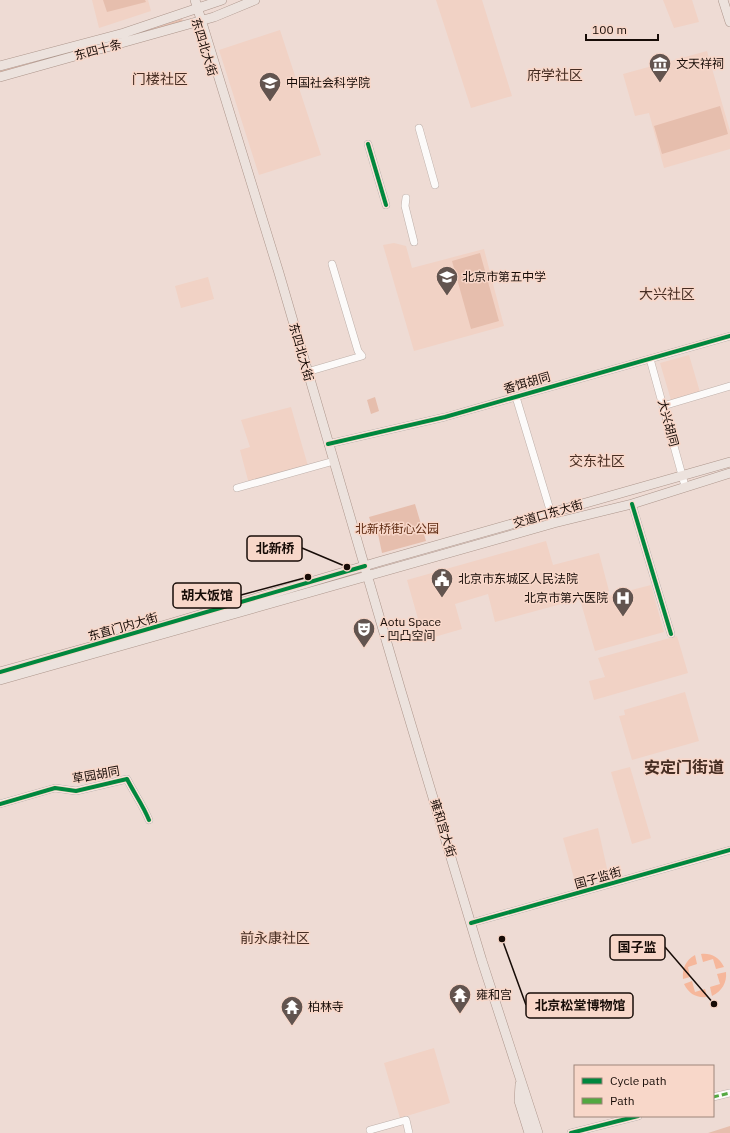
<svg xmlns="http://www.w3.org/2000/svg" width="730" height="1133" viewBox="0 0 730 1133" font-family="'IBM Plex Sans','Noto Sans SC',sans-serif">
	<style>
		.built { fill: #f1d2c5 }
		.green { fill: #e6bead }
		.water { fill: #f6b79b }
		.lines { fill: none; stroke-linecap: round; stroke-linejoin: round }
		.minor-casing { stroke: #beb0aa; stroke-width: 8 }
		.major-casing { stroke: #ad968c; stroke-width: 10 }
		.minor { stroke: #fcfaf9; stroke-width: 7 }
		.major { stroke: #ece2dd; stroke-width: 9 }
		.quiet { stroke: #52a841; stroke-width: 3; stroke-dasharray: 6 3; stroke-linecap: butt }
		.cycleway-casing { stroke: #f8d7c9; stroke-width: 6 }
		.cycleway { stroke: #00873e; stroke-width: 4 }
		.labels { text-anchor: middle; stroke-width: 3; stroke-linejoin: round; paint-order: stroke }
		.street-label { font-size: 12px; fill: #170c07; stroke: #f8d7c9 }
		.poi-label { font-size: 12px; fill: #170c07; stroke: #f8d7c9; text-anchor: start }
		.park-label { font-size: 12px; fill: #5f2b12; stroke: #f8d7c9 }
		.quarter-label { font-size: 14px; fill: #472e23; stroke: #f8d7c9 }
		.district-label { font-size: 16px; font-weight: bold; fill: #472e23; stroke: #f8d7c9 }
		.leader { fill: none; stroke: #170c07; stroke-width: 1.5 }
		.callout-dot { fill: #170c07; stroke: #f8d7c9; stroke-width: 1.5 }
		.callout { fill: #f8d7c9; stroke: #170c07; stroke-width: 1.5 }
		.callout-label { font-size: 13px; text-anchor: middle; font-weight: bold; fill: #170c07 }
	</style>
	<rect width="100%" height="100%" fill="#eedbd4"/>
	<path class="built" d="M92,0h56l3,11 -52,17z
		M436,0h46l30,96 -41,12z
		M663,0h29l7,22 -25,6z
		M280,30l41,125 -62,20 -40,-125z
		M707,51l23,80v18l-66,19 -15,-55 -14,3 -12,-42z
		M394,243l12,3 6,22 72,-19 20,77 -90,25 -31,-106z
		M208,277l6,22 -33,9 -6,-22z
		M689,355l11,37 -29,8 -11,-37z
		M291,407l17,59 -59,18 -9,-34 10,-3 -9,-27z
		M546,541l7,24 46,-12 10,38 -114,31 -7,-28 -33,10 7,25 -38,11 -17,-60z
		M651,585l13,47 -69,19 -14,-48z
		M677,636l11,37 -94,27 -5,-19 16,-4 -7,-19z
		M685,692l14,49 -67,19 -13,-44 6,-1 -1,-5z
		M630,767l21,71 -19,6 -21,-72z
		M598,828l10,45 -33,9 -12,-44z
		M434,1048l16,55 -50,15 -16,-55z"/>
	<path class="green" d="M103,0h42l1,2 -39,10z
		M182,19l1,3 -183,51v-2l124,-33z
		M720,106l8,28 -66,20 -8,-28z
		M480,253l19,68 -28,8 -19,-68z
		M375,397l4,14 -8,3 -4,-14z
		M415,504l11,37 -44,12 -4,-19 -4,-2 -5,-15z
		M730,1126v7h-22z"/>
	<path class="water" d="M701,954c10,-1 18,3 23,13l-8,2 -3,-10 -10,3z
		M695,955l2,9 -9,3 2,10 -7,2c-1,-11 3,-19 12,-24z
		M726,972c1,11 -4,19 -14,24l-2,-9 10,-3 -3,-10z
		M692,981l3,11 10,-3 2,8c-11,1 -18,-3 -23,-13z"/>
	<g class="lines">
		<g class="minor-casing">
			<path id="minor" d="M419,128l16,57
				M368,144l18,61
				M406,198l-1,8 9,36
				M650,359l35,127
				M307,372l55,-16 -4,-5 -26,-87
				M516,397l38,126
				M663,406l67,-20
				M328,444l117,-27 285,-81
				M237,488l97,-27
				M632,504l39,130
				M0,804l55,-16 21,3 51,-12c7,14 16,26 22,41
				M471,923l259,-73
				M713,1097l17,-4
				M370,1130l36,-10 3,13
				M571,1133l67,-17"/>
		</g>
		<g class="major-casing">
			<path id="major" d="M195,0l84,273 122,418 81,270 56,172
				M723,0l7,22
				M0,66l124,-33 98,-33
				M0,77l214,-60 41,-17
				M0,672l111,-31 267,-79 352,-100
				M0,680l554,-157 78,-19 98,-31
				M520,1084l-1,17 10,32"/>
		</g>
		<use href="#minor" class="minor"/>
		<use href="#major" class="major"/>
		<path class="quiet" d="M713,1097l17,-4"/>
		<g class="cycleway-casing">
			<path id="cycleway" d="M368,144l18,61
				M328,444l117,-27 285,-81
				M632,504l39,130
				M0,672l365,-106
				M0,804l55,-16 21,3 51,-12c7,14 16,26 22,41
				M471,923l259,-73
				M571,1133l67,-17"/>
		</g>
		<use href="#cycleway" class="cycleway"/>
	</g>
	<defs>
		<g id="museum-pin" transform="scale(1.15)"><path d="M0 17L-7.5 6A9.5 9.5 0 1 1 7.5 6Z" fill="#62544f" stroke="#f8d7c9"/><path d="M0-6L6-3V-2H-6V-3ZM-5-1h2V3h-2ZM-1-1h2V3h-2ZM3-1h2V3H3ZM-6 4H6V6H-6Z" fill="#fff"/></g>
		<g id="university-pin" transform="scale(1.15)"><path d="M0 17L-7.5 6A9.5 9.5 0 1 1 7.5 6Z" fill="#62544f" stroke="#f8d7c9"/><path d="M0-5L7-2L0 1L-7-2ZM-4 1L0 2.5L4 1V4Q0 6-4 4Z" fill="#fff"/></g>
		<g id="school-pin" transform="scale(1.15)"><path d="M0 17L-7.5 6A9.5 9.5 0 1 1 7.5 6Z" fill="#62544f" stroke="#f8d7c9"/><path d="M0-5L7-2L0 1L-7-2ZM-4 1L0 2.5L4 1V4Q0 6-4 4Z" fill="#fff"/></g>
		<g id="civic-pin" transform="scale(1.15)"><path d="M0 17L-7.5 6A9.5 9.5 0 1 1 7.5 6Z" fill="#62544f" stroke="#f8d7c9"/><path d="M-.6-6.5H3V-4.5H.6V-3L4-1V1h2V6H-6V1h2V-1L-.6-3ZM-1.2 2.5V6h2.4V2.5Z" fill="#fff"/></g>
		<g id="hospital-pin" transform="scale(1.15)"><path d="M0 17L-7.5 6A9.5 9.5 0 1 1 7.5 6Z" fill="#62544f" stroke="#f8d7c9"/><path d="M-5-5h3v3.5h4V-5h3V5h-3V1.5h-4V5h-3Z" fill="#fff"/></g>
		<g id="theatre-pin" transform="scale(1.15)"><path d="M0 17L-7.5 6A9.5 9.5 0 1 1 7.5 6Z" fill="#62544f" stroke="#f8d7c9"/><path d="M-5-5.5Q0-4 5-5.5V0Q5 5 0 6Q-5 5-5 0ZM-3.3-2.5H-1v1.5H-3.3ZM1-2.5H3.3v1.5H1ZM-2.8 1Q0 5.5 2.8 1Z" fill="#fff"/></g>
		<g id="temple-pin" transform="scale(1.15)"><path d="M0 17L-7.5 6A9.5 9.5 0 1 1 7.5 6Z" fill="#62544f" stroke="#f8d7c9"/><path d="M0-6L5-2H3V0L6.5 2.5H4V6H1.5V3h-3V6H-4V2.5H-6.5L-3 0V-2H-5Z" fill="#fff"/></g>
	</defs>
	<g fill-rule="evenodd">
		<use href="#museum-pin" x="660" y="64"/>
		<use href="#university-pin" x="270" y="83"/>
		<use href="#school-pin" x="447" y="277"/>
		<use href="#civic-pin" x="442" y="579"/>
		<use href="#hospital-pin" x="623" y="598"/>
		<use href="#theatre-pin" x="364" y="629"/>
		<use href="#temple-pin" x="460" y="995"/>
		<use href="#temple-pin" x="292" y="1007"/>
	</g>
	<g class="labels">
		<g class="street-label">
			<text transform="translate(204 47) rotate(73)" y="4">东四北大街</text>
			<text transform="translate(98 50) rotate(-15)" y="4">东四十条</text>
			<text transform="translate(301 352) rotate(74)" y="4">东四北大街</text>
			<text transform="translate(527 383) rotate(-16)" y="4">香饵胡同</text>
			<text transform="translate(668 423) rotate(75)" y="4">大兴胡同</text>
			<text transform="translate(548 514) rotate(-16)" y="4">交道口东大街</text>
			<text transform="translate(123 627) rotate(-16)" y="4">东直门内大街</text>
			<text transform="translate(96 775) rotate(-10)" y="4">草园胡同</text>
			<text transform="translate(443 828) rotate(73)" y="4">雍和宫大街</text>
			<text transform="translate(598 878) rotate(-16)" y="4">国子监街</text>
		</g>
		<g class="poi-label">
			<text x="676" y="68">文天祥祠</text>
			<text x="286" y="87">中国社会科学院</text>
			<text x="462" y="281">北京市第五中学</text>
			<text x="458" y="583">北京市东城区人民法院</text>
			<text x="608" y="602" text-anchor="end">北京市第六医院</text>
			<text x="380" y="626">Aotu Space<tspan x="380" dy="14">- 凹凸空间</tspan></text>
			<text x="476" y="999">雍和宫</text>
			<text x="308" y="1011">柏林寺</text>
		</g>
		<g class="park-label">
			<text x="397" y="533">北新桥街心公园</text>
		</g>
		<g class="quarter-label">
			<text x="555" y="80">府学社区</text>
			<text x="160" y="84">门楼社区</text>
			<text x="667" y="299">大兴社区</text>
			<text x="597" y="466">交东社区</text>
			<text x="275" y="943">前永康社区</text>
		</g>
		<g class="district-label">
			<text x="684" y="773">安定门街道</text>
		</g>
	</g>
	<path class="leader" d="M347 567L302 548M308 577L241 595M714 1004L665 947M502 939L526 1005"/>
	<g class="callout-dot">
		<circle cx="347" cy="567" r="4"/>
		<circle cx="308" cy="577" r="4"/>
		<circle cx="714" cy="1004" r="4"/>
		<circle cx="502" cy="939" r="4"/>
	</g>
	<g class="callout">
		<rect x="247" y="536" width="55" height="25" rx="4"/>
		<rect x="173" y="583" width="68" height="25" rx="4"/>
		<rect x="610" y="935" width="55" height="25" rx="4"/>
		<rect x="526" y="993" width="107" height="25" rx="4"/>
	</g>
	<g class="callout-label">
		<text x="275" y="553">北新桥</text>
		<text x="207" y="600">胡大饭馆</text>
		<text x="637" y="952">国子监</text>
		<text x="580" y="1010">北京松堂博物馆</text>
	</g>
	<rect x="574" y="1065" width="140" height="52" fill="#f8d7c9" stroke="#9e867b"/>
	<rect x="582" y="1078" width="20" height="6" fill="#00873e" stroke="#9e867b"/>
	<text x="610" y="1085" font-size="12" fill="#170c07">Cycle path</text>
	<rect x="582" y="1098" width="20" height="6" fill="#52a841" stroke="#9e867b"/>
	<text x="610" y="1105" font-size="12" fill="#170c07">Path</text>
	<path d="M586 34v6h72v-6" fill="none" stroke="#170c07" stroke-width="2"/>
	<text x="592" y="34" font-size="12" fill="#170c07" stroke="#f8d7c9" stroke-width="3" paint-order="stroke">100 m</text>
</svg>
